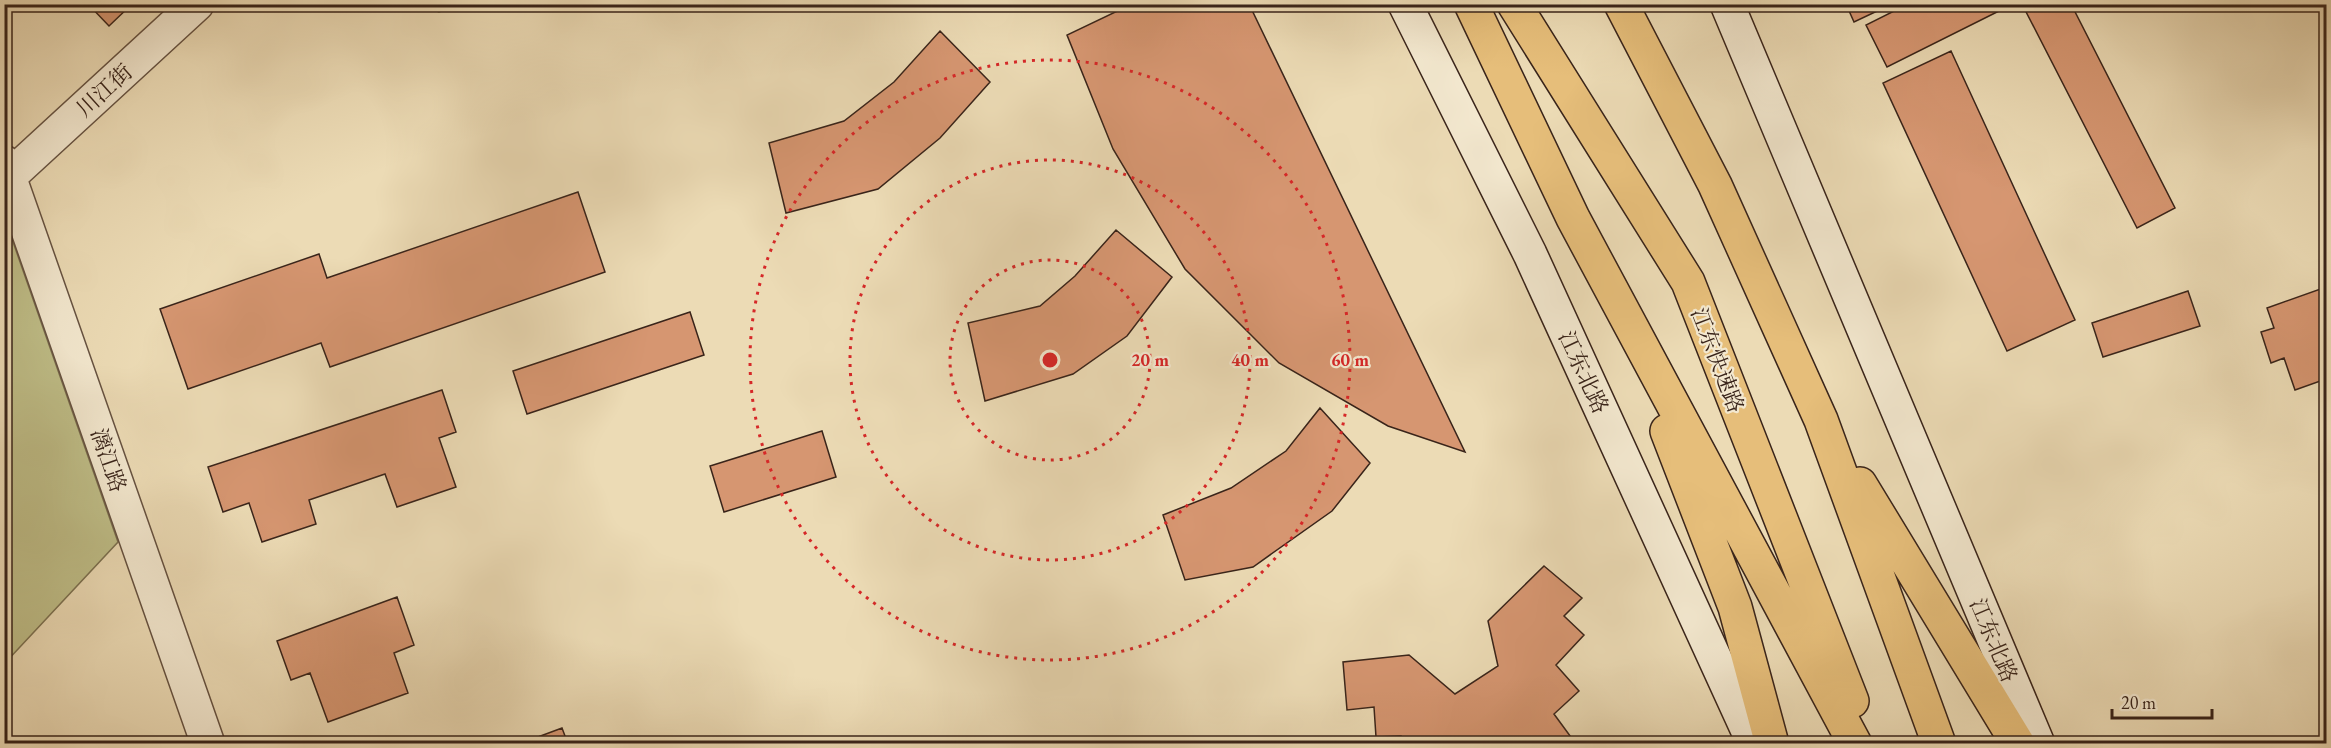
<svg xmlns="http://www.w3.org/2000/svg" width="2331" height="748" viewBox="0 0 2331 748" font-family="'EB Garamond','Noto Serif SC',serif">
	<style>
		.green { fill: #bfbe88; stroke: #7c7151; stroke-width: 1.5 }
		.building { fill: #d69671; stroke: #39241a; stroke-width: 1.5 }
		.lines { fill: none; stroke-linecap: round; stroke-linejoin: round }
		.tertiary-casing { stroke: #665241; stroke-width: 36 }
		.secondary-casing { stroke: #39241a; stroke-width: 36 }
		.trunk-casing { stroke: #39241a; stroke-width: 36 }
		.tertiary { stroke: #f3e8cf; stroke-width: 33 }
		.secondary { stroke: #f3e8cf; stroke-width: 33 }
		.trunk { stroke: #e6be7a; stroke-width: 33 }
		.ring { fill: none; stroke: #d62828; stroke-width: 3; stroke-dasharray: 3 6 }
		.labels { text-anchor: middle; stroke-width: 4.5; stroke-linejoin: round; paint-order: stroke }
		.street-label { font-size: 22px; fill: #39241a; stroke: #f3e8cf }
		.centre { fill: #d62828; stroke: #f3e8cf; stroke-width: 3 }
		.ring-label { font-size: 18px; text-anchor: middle; font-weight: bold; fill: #d62828; stroke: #f3e8cf; stroke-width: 4.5; stroke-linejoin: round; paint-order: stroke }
	</style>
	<rect width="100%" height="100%" fill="#ecdbb5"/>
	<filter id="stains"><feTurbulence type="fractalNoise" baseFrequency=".00333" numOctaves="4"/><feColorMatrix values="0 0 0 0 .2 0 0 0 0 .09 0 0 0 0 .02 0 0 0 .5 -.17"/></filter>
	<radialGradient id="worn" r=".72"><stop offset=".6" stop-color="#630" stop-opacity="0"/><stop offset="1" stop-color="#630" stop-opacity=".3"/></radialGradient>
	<path class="green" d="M421,5h37l-19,7z
		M5,219l113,323 -113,121h-1z"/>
	<path class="building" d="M36,4h14l-11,6z
		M88,4h44l-23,22z
		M1132,4h117l216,448 -77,-26 -109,-63 -94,-94 -72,-120 -46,-114z
		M1846,4h46l-38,18z
		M1908,4h105l-126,63 -21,-42z
		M2022,4h49l104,204 -38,20z
		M940,31l50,51 -50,56 -62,51 -92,24 -17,-70 75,-22 50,-39z
		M1951,51l124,269 -68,31 -124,-268z
		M578,192l27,80 -275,95 -9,-24 -133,46 -28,-80 159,-55 8,24z
		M1116,230l56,47 -45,59 -54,38 -88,27 -17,-78 72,-17 35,-30z
		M2326,287v92l-31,11 -11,-32 -13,5 -10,-31 13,-4 -7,-20z
		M2188,291l12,35 -97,31 -11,-34z
		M690,312l14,43 -177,59 -14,-43z
		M442,390l14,42 -17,6 17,49 -59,20 -12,-33 -76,26 7,24 -54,18 -13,-39 -26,9 -15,-45z
		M1320,408l50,55 -38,48 -79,56 -68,13 -22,-65 68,-27 55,-37z
		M822,431l14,46 -112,35 -14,-46z
		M1544,566l38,32 -18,18 20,19 -28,30 23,26 -25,23 22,30h-174l-1,-8 -25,1 -2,-30 -27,3 -4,-48 66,-7 46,39 43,-28 -10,-45z
		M397,597l17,48 -20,8 14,40 -80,29 -18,-49 -19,7 -14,-39z
		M562,728l6,16h-49z"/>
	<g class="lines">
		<g class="tertiary-casing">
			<path id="tertiary" d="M4,162l204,582
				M10,176l187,-172"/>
		</g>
		<g class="secondary-casing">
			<path id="secondary" d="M1405,4l125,250 224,490
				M1727,4l311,740"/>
		</g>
		<g class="trunk-casing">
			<path id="trunk" d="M1471,4l102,214 282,526
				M1514,4l174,278 164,419
				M1621,4l94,181 106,235 118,324
				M1667,431l68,176 37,137
				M1860,484l158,260"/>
		</g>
		<use href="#tertiary" class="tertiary"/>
		<use href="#secondary" class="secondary"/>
		<use href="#trunk" class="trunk"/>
	</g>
	<g class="ring">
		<circle cx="1050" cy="360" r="100"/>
		<circle cx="1050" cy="360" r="200"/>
		<circle cx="1050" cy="360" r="300"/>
	</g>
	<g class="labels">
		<g class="street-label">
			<text transform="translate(104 90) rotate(-42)" y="8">川江街</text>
			<text transform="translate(1718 360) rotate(69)" y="8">江东快速路</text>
			<text transform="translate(1584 372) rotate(65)" y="8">江东北路</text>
			<text transform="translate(109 460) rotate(71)" y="8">漓江路</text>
			<text transform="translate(1994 640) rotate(67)" y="8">江东北路</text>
		</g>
	</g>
	<circle cx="1050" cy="360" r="9" class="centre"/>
	<g class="ring-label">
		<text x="1150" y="366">20 m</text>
		<text x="1250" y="366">40 m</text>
		<text x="1350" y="366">60 m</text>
	</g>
	<rect width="2331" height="748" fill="none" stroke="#ecdbb5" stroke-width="24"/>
	<rect x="6" y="6" width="2319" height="736" fill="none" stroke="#39241a" stroke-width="3"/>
	<rect x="12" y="12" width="2307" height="724" fill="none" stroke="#39241a" stroke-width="1.5"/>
	<path d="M2112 709v9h100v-9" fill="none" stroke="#39241a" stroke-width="3"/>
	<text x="2121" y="709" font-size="18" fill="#39241a" stroke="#f3e8cf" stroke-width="4.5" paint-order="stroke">20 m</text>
	<rect width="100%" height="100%" filter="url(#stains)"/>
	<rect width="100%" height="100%" fill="url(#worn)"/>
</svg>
